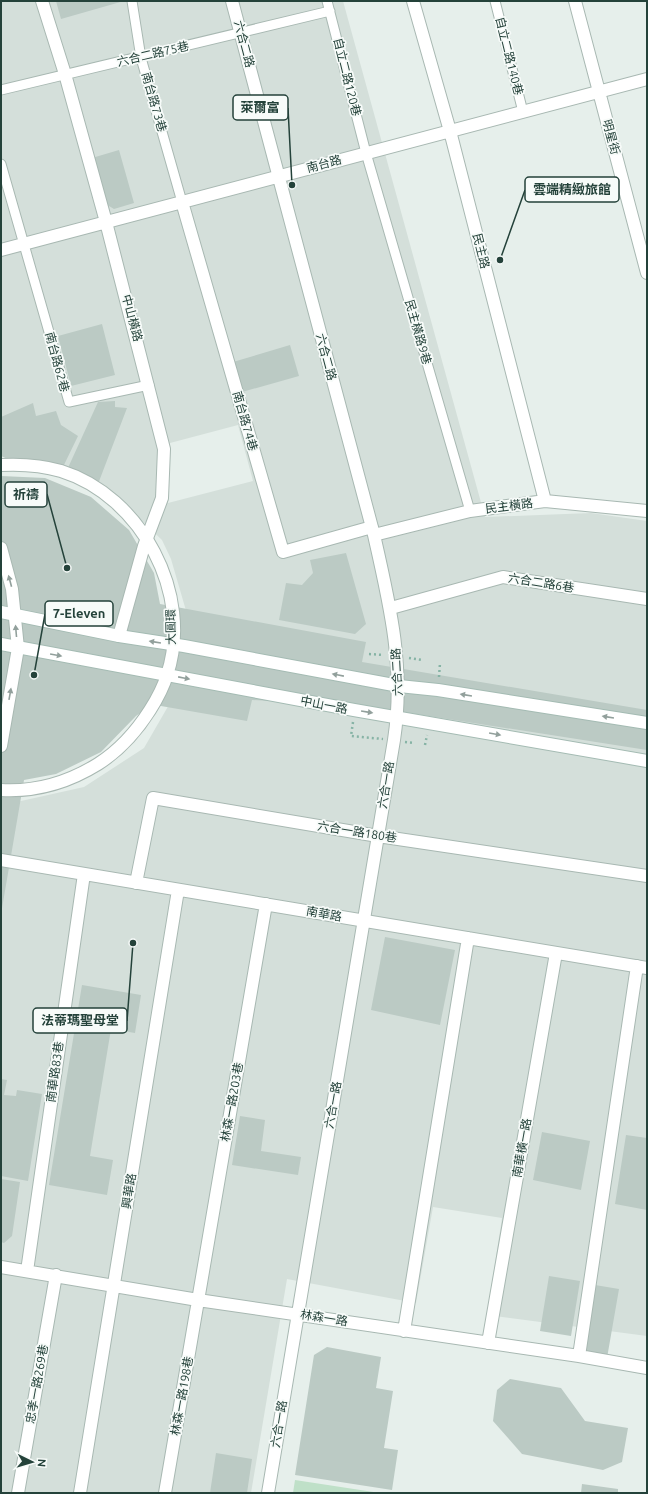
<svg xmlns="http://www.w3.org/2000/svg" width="648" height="1494" viewBox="0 0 648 1494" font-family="Ubuntu,'Noto Sans TC',sans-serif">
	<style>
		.built { fill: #d4dfda; fill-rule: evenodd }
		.green { fill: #bfe0c8 }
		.building { fill: #bbcac4 }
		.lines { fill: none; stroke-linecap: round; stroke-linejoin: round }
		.service-casing { stroke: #a8b8b2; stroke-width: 11 }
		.pedestrian-casing { stroke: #a8b8b2; stroke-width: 14 }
		.minor-casing { stroke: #a8b8b2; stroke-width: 14 }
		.tertiary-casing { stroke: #a8b8b2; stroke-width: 14 }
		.secondary-casing { stroke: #a4bbb3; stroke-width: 14 }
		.path { stroke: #86b3a5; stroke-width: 2.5; stroke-dasharray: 2 3; stroke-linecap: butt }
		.service { stroke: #fff; stroke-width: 9 }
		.pedestrian { stroke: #fff; stroke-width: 12 }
		.minor { stroke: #fff; stroke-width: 12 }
		.tertiary { stroke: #fff; stroke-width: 12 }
		.secondary { stroke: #fff; stroke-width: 12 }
		.oneway { fill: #92a09c }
		.labels { text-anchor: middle; stroke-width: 3.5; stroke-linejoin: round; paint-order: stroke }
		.street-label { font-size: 12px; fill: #24423a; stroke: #f7fbf9 }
		.leader { fill: none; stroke: #24423a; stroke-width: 1.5 }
		.callout-dot { fill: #24423a; stroke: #f7fbf9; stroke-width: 1.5 }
		.callout { fill: #f7fbf9; stroke: #24423a; stroke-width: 1.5 }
		.callout-label { font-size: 13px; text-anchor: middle; font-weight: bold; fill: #24423a }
	</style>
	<rect width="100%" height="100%" fill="#e6efeb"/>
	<path class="built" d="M1,1h342l142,516 106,-4 56,8v815l-160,-21 15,-97 -69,-11 -17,96 -129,-24 -36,214h-250v-629l11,-61 72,-16 60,-39 26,-45 17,-89 -16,-55 -9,-19 -57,-55 -48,-22 -56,-20zM238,425l15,56 -85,22 2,-60z"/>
	<path class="green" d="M295,1480l85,13h-87z"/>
	<path class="building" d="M56,1h68l-63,18z
		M119,150l15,53 -20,6 -10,-6 -12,-45z
		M102,324l13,51 -44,11 -13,-50z
		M290,345l9,31 -57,16 -9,-30z
		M115,401v6l12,1 -29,76 -31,-14 31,-68z
		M33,403l3,13 20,-5 5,14 17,11 -16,33 -52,-9 -9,-4v-39z
		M1,476l44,2 46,19 38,33 25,43 6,31 206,38 -4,20 285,48v40l-276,-43 -119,-7 -5,21 -86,-15 -14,2 -11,8 -35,36 -45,22 -32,6 -23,134z
		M346,553l20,71 -11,10 -76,-14 7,-37 16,2 11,-12 -3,-13z
		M385,937l70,13 -15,75 -69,-15z
		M82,985l59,10 -6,38 -24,-4 -21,127 23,4 -6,35 -58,-10z
		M1,1079l6,1 -3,15 12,1 1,-6 25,4 -14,87 -27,-5z
		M240,1116l25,4 -4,31 40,6 -3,18 -66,-10z
		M542,1132l48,9 -9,49 -48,-10z
		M626,1135l21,3v72l-32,-6z
		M1,1179l19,3 -8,54 -8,7 -3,-1z
		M549,1276l31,5 -9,55 -31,-5z
		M595,1285l24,4 -12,69 -24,-4z
		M327,1347l54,10 -5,31 17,3 -9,57 14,2 -6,40 -97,-15 19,-120z
		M510,1379l51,9 24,33 43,7 -6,34 -19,8 -81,-16 -29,-33 4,-31z
		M216,1453l36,6 -5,34h-37z
		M582,1484l36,5v4h-37z"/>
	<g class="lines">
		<g class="service-casing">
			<path id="service" d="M132,1l9,57 41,144
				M327,1l39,152 104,358
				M495,1l28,111
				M1,90l329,-79
				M1,164l68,238 80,-17"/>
		</g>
		<g class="pedestrian-casing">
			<path id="pedestrian" d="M1,465c20,-1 40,0 60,6 80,25 133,123 106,204 -4,13 -10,24 -17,35 -14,22 -30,40 -52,54 -29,18 -62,28 -97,26"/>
		</g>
		<g class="minor-casing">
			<path id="minor" d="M42,1l23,73 41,148 58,227 -2,49 -18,48 -25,90
				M232,1l142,534c16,70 31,133 20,205l-126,753
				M413,1l37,130 95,370
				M575,1l72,272
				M182,202l101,350 89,-25
				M1,250l646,-171
				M374,535l96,-24 75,-10 102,10
				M391,608l112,-31 144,22
				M1,860l646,108
				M136,883l17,-85 225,38 269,40
				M1,1267l197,33 381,56 68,12
				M27,1271l57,-397
				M404,1331l64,-393
				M488,1343l68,-390
				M579,1356l58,-390
				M18,1493l38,-218
				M80,1493l98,-603
				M165,1493l101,-589"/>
		</g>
		<g class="tertiary-casing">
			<path id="tertiary" d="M1,548l11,41 6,59 -17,98"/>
		</g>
		<g class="secondary-casing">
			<path id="secondary" d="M1,612l118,24 65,10 215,40 39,4 209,33
				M1,644l353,66 293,51"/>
		</g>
		<path class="path" d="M369,654l14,1
			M409,658l13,2
			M439,677l1,-14
			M353,722l-2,14 32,3
			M405,742l9,1
			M425,745l2,-10"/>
		<use href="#service" class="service"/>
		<use href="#pedestrian" class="pedestrian"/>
		<use href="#minor" class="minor"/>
		<use href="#tertiary" class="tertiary"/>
		<use href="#secondary" class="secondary"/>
	</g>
	<defs><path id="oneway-solid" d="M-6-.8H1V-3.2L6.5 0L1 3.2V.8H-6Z"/></defs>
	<g class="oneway">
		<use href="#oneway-solid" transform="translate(10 581) rotate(-105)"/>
		<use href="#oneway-solid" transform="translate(16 631) rotate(-95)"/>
		<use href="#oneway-solid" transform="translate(155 642) rotate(-171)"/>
		<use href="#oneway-solid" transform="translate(56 655) rotate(10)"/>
		<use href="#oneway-solid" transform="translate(338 675) rotate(-169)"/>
		<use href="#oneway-solid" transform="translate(184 678) rotate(11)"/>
		<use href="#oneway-solid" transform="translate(10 694) rotate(-80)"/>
		<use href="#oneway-solid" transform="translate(466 695) rotate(-171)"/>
		<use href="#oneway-solid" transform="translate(367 712) rotate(9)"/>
		<use href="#oneway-solid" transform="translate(608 717) rotate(-171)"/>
		<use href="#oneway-solid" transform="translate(495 734) rotate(10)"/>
	</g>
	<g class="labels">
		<g class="street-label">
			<text transform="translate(244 44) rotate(75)" y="4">六合二路</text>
			<text transform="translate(153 54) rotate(-13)" y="4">六合二路75巷</text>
			<text transform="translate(509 56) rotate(76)" y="4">自立二路140巷</text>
			<text transform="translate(347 77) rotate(76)" y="4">自立二路120巷</text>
			<text transform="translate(154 102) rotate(74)" y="4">南台路73巷</text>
			<text transform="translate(611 137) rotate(75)" y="4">明星街</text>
			<text transform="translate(324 164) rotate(-15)" y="4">南台路</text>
			<text transform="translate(481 251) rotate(76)" y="4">民主路</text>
			<text transform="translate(132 318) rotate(75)" y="4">中山橫路</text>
			<text transform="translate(418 332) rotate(74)" y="4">民主橫路9巷</text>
			<text transform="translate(326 357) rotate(75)" y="4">六合二路</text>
			<text transform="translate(57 362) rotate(75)" y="4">南台路62巷</text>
			<text transform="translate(245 421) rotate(74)" y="4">南台路74巷</text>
			<text transform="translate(509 506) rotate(-7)" y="4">民主橫路</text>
			<text transform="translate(541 583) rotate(9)" y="4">六合二路6巷</text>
			<text transform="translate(171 627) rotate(-91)" y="4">大圓環</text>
			<text transform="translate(397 672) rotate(-93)" y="4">六合二路</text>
			<text transform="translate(324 705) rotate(11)" y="4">中山一路</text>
			<text transform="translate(386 785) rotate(-81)" y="4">六合一路</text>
			<text transform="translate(357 832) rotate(9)" y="4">六合一路180巷</text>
			<text transform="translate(324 914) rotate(10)" y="4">南華路</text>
			<text transform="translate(55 1072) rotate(-82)" y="4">南華路83巷</text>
			<text transform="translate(232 1102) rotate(-80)" y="4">林森一路203巷</text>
			<text transform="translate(333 1105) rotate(-80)" y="4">六合一路</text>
			<text transform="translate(522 1148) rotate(-80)" y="4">南華橫一路</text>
			<text transform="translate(129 1191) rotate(-81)" y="4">興華路</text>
			<text transform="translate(324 1318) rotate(9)" y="4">林森一路</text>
			<text transform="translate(37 1384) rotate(-80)" y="4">忠孝一路269巷</text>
			<text transform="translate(182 1396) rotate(-80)" y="4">林森一路198巷</text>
			<text transform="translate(279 1424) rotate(-81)" y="4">六合一路</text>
		</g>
	</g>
	<path class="leader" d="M292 185L288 108M500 260L525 190M67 568L47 494M34 675L45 614M133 943L127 1021"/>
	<g class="callout-dot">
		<circle cx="292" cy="185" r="4"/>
		<circle cx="500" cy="260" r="4"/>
		<circle cx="67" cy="568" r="4"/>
		<circle cx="34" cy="675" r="4"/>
		<circle cx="133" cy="943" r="4"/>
	</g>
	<g class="callout">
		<rect x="233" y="95" width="55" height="25" rx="4"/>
		<rect x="525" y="177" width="94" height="25" rx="4"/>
		<rect x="5" y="482" width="42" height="25" rx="4"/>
		<rect x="45" y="601" width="68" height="25" rx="4"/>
		<rect x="33" y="1008" width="94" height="25" rx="4"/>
	</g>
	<g class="callout-label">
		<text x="260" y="112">萊爾富</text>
		<text x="572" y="194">雲端精緻旅館</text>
		<text x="26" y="499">祈禱</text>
		<text x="79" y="618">7-Eleven</text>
		<text x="80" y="1025">法蒂瑪聖母堂</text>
	</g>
	<rect width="648" height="1494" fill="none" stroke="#24423a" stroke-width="4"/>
	<g transform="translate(32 1462) rotate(95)" stroke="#f7fbf9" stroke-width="3" paint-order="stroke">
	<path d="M0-3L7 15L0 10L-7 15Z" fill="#24423a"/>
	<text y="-6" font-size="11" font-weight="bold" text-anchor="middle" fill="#24423a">N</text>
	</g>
</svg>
